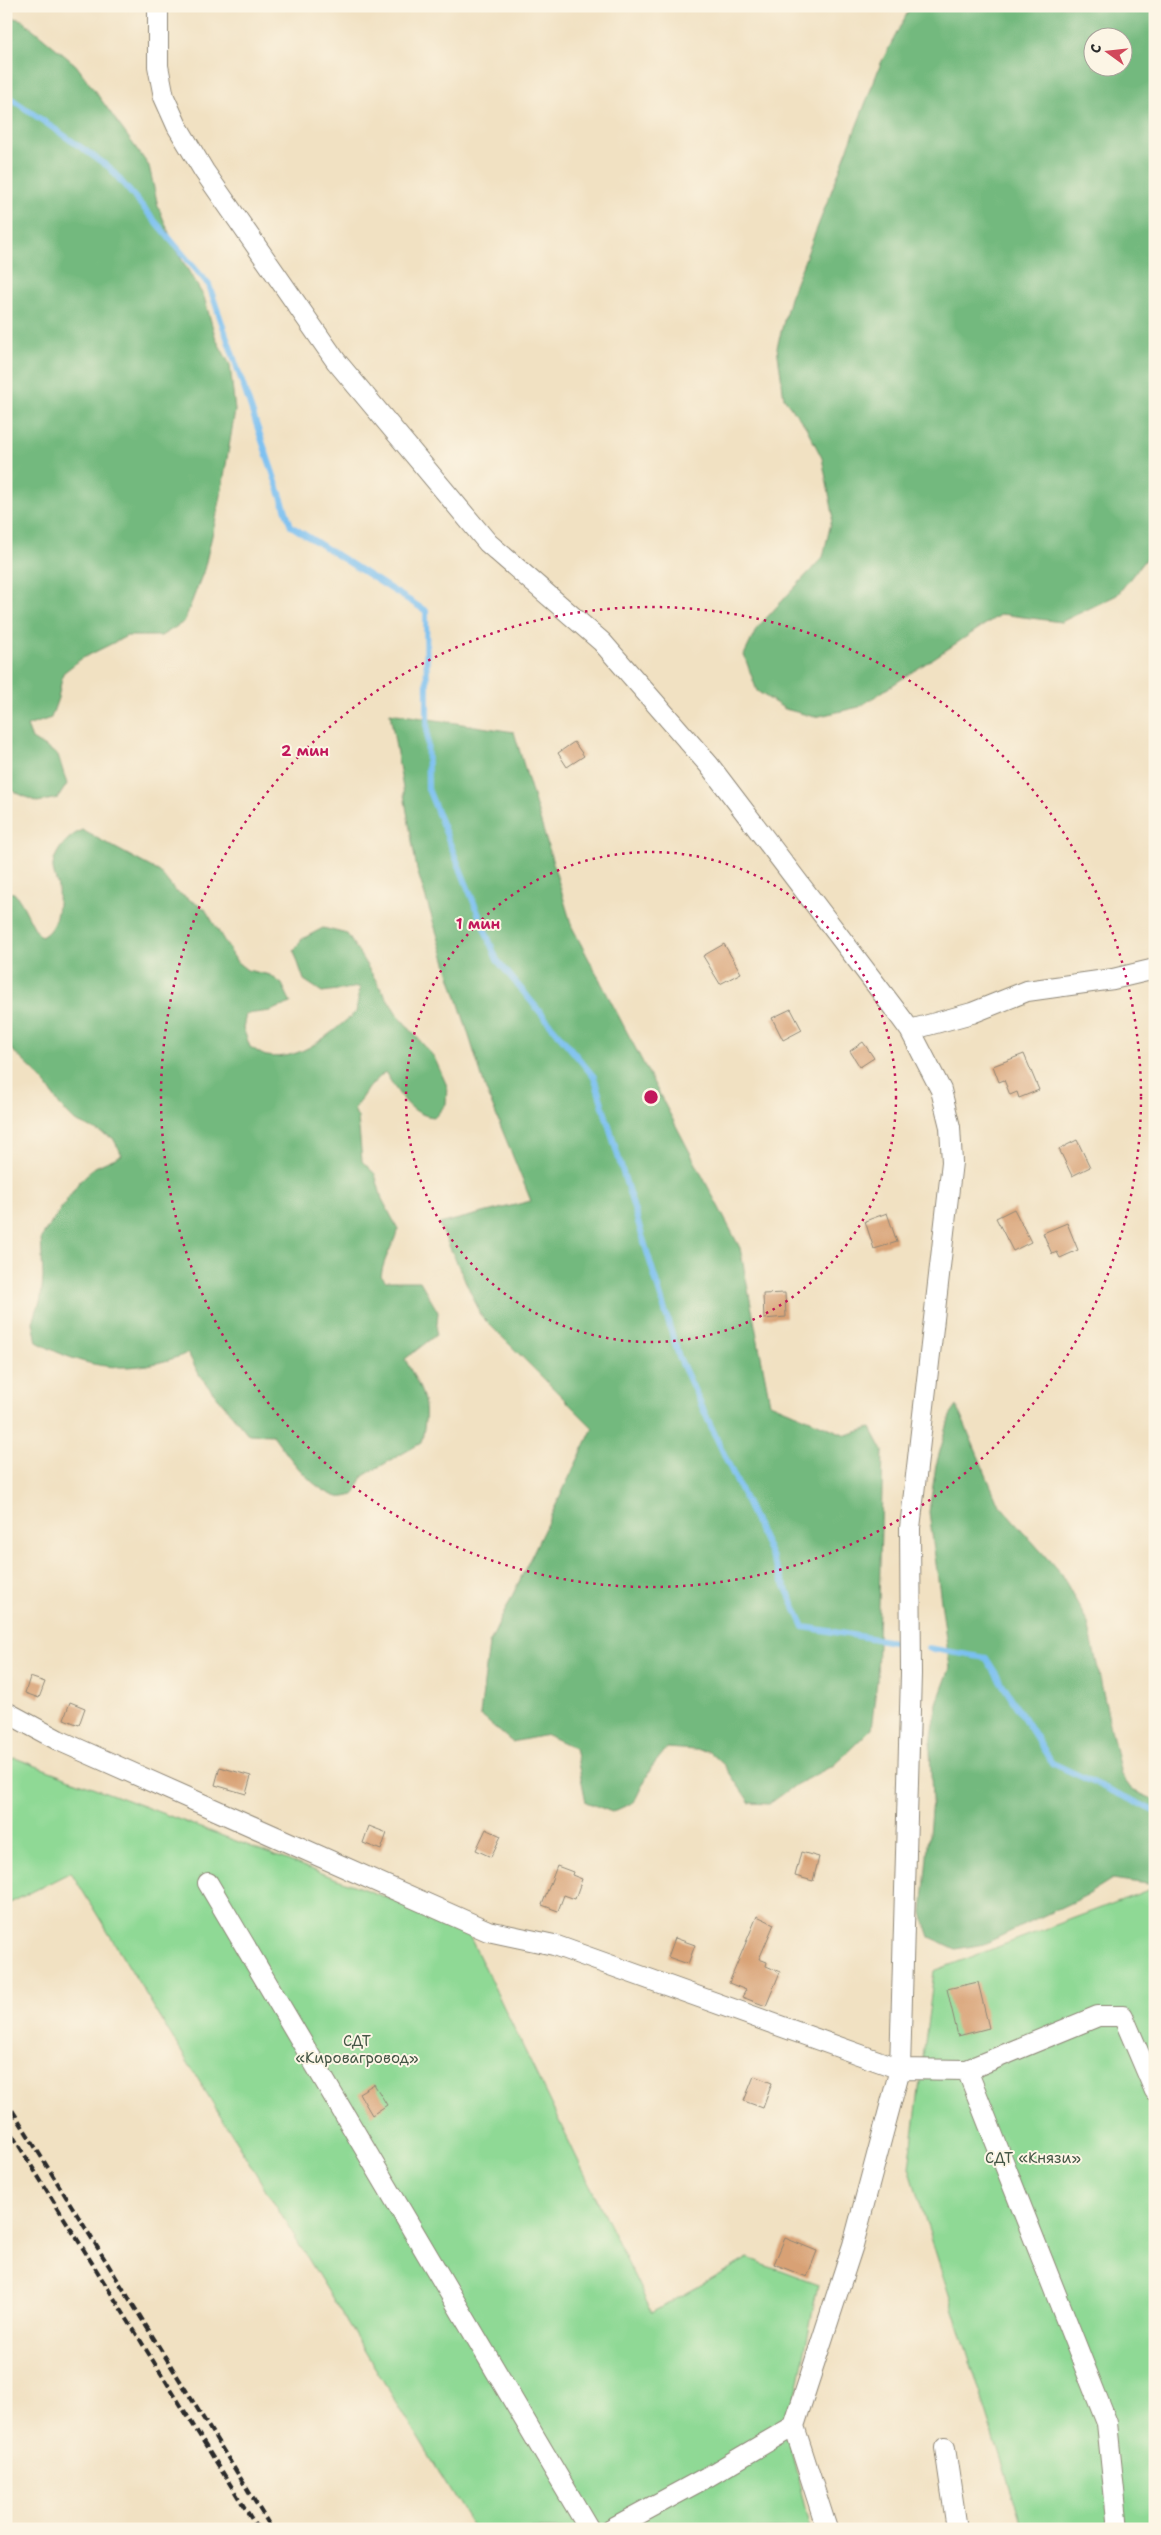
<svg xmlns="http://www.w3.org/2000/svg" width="1161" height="2535" viewBox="0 0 1161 2535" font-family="'Shantell Sans',sans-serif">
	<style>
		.green { fill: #8fd995; stroke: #5d8260 }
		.forest { fill: #73b97e; stroke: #4f7254; fill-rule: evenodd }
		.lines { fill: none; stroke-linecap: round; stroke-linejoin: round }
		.stream { stroke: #7ac0f1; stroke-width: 6 }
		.building { fill: #d8a174 }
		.street-casing { stroke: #8e8676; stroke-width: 22 }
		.street { stroke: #fff; stroke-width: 20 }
		.rail { stroke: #2b2b2b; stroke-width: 4; stroke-dasharray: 8 4; stroke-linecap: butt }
		.ring { fill: none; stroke: #c2185b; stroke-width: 2.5; stroke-dasharray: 2.5 5 }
		.labels { text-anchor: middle; stroke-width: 4; stroke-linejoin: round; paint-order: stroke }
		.park-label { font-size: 15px; fill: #445646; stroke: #fcf5e5 }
		.centre { fill: #c2185b; stroke: #fcf5e5; stroke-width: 2.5 }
		.ring-label { font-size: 15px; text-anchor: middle; font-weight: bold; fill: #c2185b; stroke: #fcf5e5; stroke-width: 4; stroke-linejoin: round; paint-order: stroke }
	</style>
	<rect width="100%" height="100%" fill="#fcf5e5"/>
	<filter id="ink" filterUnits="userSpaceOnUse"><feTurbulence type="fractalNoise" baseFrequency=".02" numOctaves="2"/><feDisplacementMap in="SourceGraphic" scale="10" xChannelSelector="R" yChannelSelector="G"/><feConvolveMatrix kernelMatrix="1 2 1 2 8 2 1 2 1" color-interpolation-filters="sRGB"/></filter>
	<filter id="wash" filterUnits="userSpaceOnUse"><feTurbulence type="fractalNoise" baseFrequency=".0096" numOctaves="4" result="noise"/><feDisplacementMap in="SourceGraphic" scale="20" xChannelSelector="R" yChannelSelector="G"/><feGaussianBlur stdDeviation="1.12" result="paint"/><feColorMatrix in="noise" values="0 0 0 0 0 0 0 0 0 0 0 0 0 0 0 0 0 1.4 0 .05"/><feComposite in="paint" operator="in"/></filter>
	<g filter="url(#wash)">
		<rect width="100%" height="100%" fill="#f1e1c2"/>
		<path class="green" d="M15,1758l450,169 187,386 96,-55 70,26 -30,153 22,92h-336l-403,-657 -63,32 -2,-142z
			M1151,1889l4,2v638h-132l-114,-361 25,-197z"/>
		<path class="forest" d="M911,6h244v541l-38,48 -56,27 -60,-8 -142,93 -44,10 -30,-8 -28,-18 -13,-36 13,-27 66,-71 10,-43 -11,-56 -16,-31 -22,-29 -7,-51 13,-49 91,-235zM1094,38h30v30h-30z
			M6,16l16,4 54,45 73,101 9,40 18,44 28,47 12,42 14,26 5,46 -15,90 -16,69 -20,52 -23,14h-34l-46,23 -18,14 -5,25 -7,20 -24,8 5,13 26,16 9,29 -9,14 -21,4 -31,-14z
			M390,713l124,19 58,195 168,321 30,155 76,32 25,-7 12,23 -6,230 -6,48 -37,36 -37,19 -28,20 -19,-1 -26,-38 -15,-14 -42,-3 -16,20 -17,34 -22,10 -26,-10 -11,-54 -28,-13 -35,7 -32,-27 9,-71 104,-216 -111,-111 -43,-93 92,-23 -45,-111 -69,-220z
			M82,830l78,42 15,19 30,18 32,53 10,8 23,5 12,9 9,19 -21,8 -24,3 -3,14 7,19c5,2 11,8 17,9 34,6 65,-24 89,-44l4,-25 -38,5 -18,-12 -10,-29 8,-12 21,-11 24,6 50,80 37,43 13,29 -1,18 -11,13c-25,-1 -38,-26 -50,-45l-17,16 -14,21 4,9 4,43 13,13 7,25 16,30c-5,18 -14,27 -17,47l5,5h34l18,31 -2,23 -31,24c18,36 26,42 16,84l-58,33 -9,19c-5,1 -11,3 -16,2 -27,-8 -49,-40 -65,-62l-25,-1 -48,-58 -12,-23c-54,22 -99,18 -151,-11l-4,-20 8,-24 2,-21 -2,-39 38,-56 16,-15 27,-12 -9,-17 -38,-17 -15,-15 -12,-19 -13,-15 -29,-28v-152l8,1c12,13 15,30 27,44 17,-8 18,-33 17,-49 -1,-7 -6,-16 -5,-23 2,-15 17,-30 29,-35z
			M957,1406l41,97 64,72 26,48 33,152 11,15 23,10v85l-43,-6 -27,17 -101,48 -28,5 -26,-12 -8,-24 10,-113 -2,-50 7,-47 13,-35 -21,-156 7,-47 14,-49z"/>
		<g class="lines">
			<path class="stream" d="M6,95l103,72 100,118 82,241 135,85 2,178 69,171 97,117 85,280 125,270 90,15
				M928,1648l58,10 66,105 103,48"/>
		</g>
		<g id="blocks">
			<path class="building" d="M574,742l10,14 -17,11 -9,-14z
				M724,944l17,29 -21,11 -17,-28z
				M791,1009l11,21 -19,10 -11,-22z
				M863,1042l11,16 -14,9 -10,-16z
				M1024,1054l15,36 -20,8 -2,-6 -7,3 -6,-15 -5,2 -6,-16z
				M1077,1140l13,27 -18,9 -13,-27z
				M1014,1209l17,33 -18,9 -17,-33z
				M887,1213l10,29 -23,7 -9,-28z
				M1067,1223l11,27 -18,8 -3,-6 -5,2 -9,-21z
				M785,1293l1,24 -22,2 -1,-25z
				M30,1677l15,5 -6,16 -14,-5z
				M70,1702l15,6 -6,17 -15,-6z
				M220,1767l31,9 -5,18 -31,-9z
				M369,1826l18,7 -6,17 -18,-7z
				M486,1829l15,7 -10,21 -15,-7z
				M801,1852l18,5 -6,24 -18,-5z
				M557,1866l16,6 -1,3 10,4 -7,20 -11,-4 -6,16 -16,-6z
				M757,1916l17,8 -15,35 8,3 -1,4 14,6 -14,34 -24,-9 4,-7 -17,-7z
				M675,1938l20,7 -7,19 -20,-7z
				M978,1982l11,46 -31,8 -11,-47z
				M754,2076l18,7 -9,25 -19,-7z
				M374,2084l13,21 -15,10 -13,-22z
				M785,2238l32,13 -10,26 -33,-13z"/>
		</g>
	</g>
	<g filter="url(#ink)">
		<use href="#blocks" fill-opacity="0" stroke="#8e8676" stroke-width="1"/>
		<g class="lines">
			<g class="street-casing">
				<path id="street" d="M158,6v60l6,31 13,29 27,45 132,190 152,182 114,99 107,123 187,246 14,19 31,60 9,37 2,35 -42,366 1,146 -11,395 -47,176 -59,181 33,103
					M910,1030l62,-17 55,-22 86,-12 42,-10
					M6,1712l52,28 430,191 66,14 346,124 67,1 131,-54h25l32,75
					M208,1883l381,646
					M967,2070l140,353 11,106
					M945,2448l12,81
					M611,2529l98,-53 85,-50"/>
			</g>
			<use href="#street" class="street"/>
			<path class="rail" d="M6,2100l266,429
				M6,2125l252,404"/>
		</g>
	</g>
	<g class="ring">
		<circle cx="651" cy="1097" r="245"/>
		<circle cx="651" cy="1097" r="490"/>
	</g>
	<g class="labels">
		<g class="park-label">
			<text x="357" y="2046">СДТ<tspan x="357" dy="17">«Кировагровод»</tspan></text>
			<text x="1033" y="2163">СДТ «Князи»</text>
		</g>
	</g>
	<circle cx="651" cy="1097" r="8" class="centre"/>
	<g class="ring-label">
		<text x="305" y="756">2 мин</text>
		<text x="478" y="929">1 мин</text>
	</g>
	<rect width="1161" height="2535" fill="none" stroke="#fcf5e5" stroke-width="25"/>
	<g transform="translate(1108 52) rotate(285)"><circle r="24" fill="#fcf5e5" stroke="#a8a49b"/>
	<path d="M0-4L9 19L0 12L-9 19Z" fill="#d1495b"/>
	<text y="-8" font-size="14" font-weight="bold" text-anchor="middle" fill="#2b2b2b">С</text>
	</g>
</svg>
